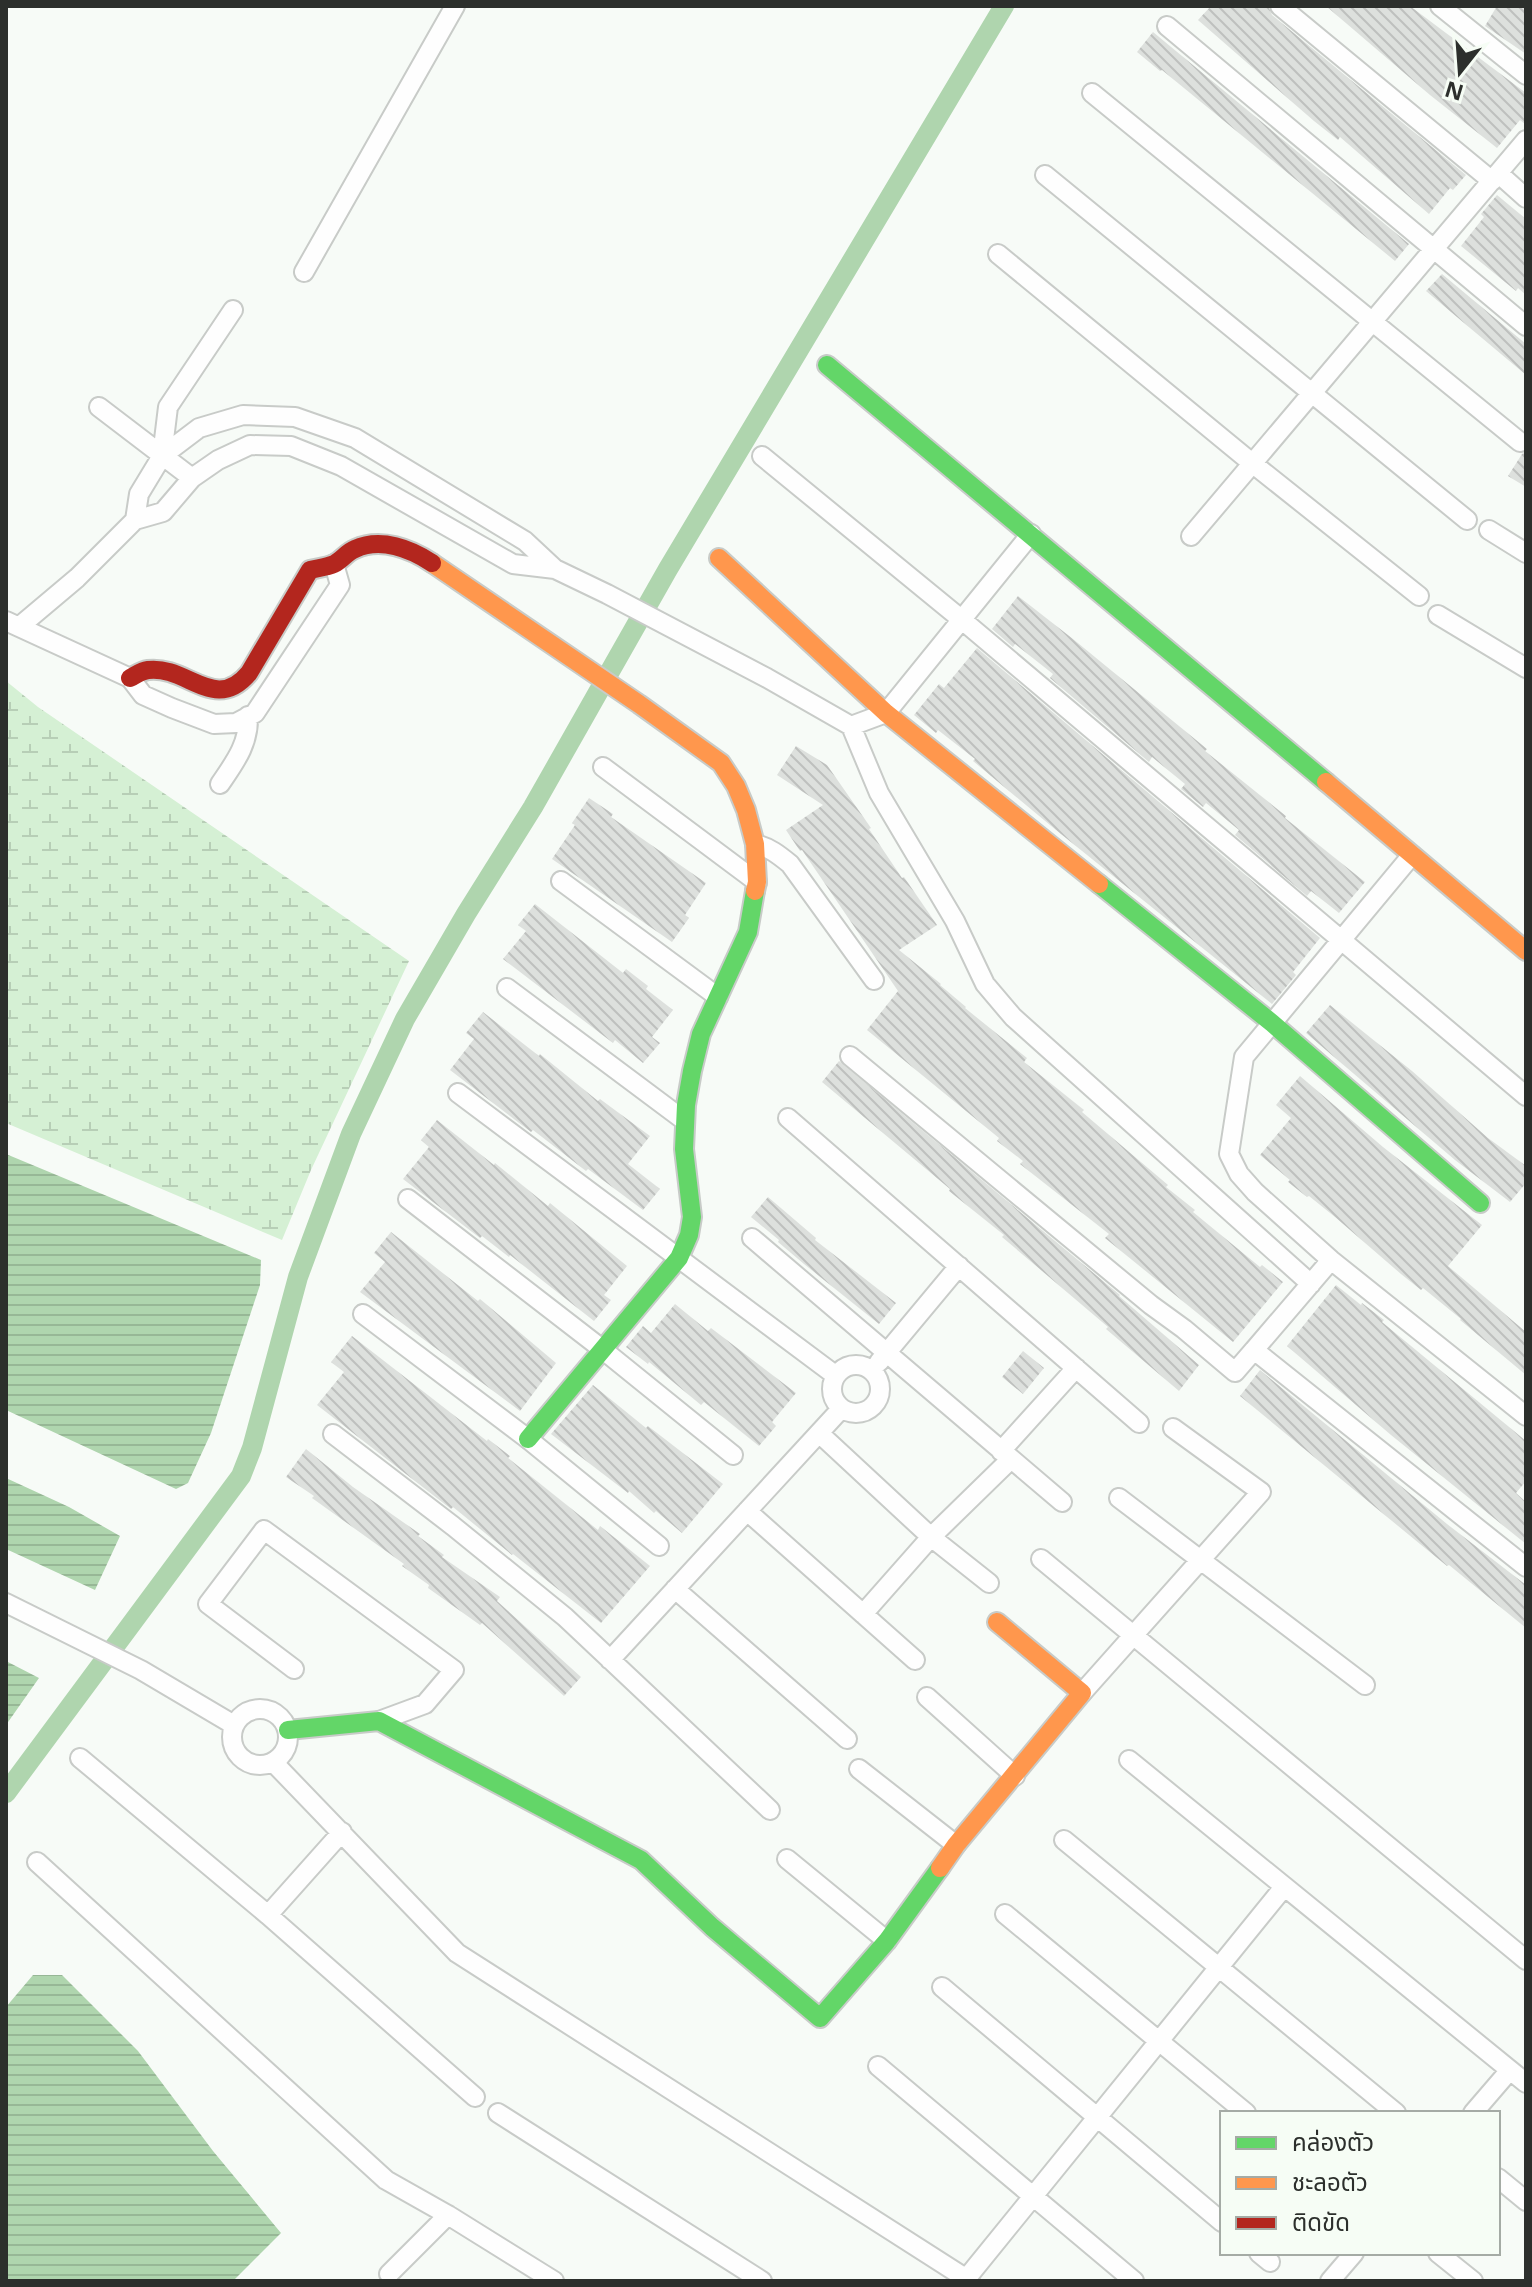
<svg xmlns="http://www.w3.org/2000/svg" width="1532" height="2287" viewBox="0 0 1532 2287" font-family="'Open Sans','Noto Sans Thai',sans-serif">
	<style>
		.wetland { fill: url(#wetland-marsh) }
		.water { fill: url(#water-rules) }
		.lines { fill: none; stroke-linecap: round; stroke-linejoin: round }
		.canal { stroke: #afd5ae; stroke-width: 20 }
		.building { fill: url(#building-back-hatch) }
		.street-casing { stroke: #c8cbc8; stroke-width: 22 }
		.fast-casing { stroke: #c8cbc8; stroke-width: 22 }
		.slow-casing { stroke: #c8cbc8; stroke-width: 22 }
		.jam-casing { stroke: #c8cbc8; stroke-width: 22 }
		.street { stroke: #fefefe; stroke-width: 18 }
		.fast { stroke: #63d668; stroke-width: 18 }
		.slow { stroke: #ff974d; stroke-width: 18 }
		.jam { stroke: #b3261e; stroke-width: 18 }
	</style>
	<defs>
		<pattern id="wetland-marsh" width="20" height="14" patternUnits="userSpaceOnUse" patternTransform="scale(2)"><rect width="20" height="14" fill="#d5f0d4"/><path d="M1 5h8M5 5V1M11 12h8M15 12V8" fill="none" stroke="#b7ceb6"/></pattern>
		<pattern id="water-rules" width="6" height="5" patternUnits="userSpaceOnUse" patternTransform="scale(2)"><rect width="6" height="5" fill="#afd5ae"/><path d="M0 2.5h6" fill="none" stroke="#97b796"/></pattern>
		<pattern id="building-back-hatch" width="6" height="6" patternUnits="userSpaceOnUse" patternTransform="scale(2)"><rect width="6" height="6" fill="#dde0dd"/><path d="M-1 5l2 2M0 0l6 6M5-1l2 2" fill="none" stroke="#bec0be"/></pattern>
	</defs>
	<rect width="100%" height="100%" fill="#f7fbf7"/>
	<path class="wetland" d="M6,681l32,26 371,254 -98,209 -29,70 -276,-117z"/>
	<path class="water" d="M6,1154l255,106 -1,25 -49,148 -23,50 -12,6 -170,-79z
		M6,1478l63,29 51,29 -25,54 -89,-41z
		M6,1661l33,17 -33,47z
		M33,1975h29l76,76 75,100 68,82 -48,48h-227v-274z"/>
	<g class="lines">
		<path class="canal" d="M6,1793l235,-317 11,-28 46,-171 53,-143 54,-115 61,-105 67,-107 135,-238 336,-563"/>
	</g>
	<path class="building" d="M1211,6h57l4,9 194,160 -13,15 -3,-2 -21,26 -89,-77 -2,3 -24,-19 -116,-101z
		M1326,6h84l116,87v32l-6,-5 -23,28 -67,-53z
		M1497,6h29v48l-41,-28z
		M1153,32l256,212 -14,17 -233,-191 -2,1 -23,-19z
		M1497,195l29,24v76l-8,-7 -2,3 -55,-45 23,-29 -3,-3z
		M1442,274l84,70v31l-100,-84z
		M1526,452v35l-18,-11 14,-22z
		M1018,596l55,43 134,110 -2,2 81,65 -1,2 80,64 -26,31 -28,-22 -4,5 -72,-61 4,-5 -33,-27 -3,4 -22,-18 4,-5 -33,-27 -3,5 -99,-84 3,-4 -38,-30 -2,3 -21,-18z
		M977,648l343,290 -27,34 3,3 -24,29 -216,-174 -83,-69 2,-2 -37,-29 -2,3 -22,-18 25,-31 5,4z
		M796,746l31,19 44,63 -2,1 33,49 2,-1 33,48 -38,25 42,34 -1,1 26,22 -1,1 62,50 -3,4 60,48 -2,2 86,73 -2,2 29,23 -2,2 67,55 2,-2 21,17 -50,60 -128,-104 4,-4 -89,-70 3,-3 -26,-20 2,-3 -132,-108 31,-39 -96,-141 -2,1 -14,-21 37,-25 -46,-30z
		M589,798l24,16 -2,3 95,66 -21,32 4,3 -17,24 -120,-83 23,-34 -3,-2z
		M535,904l88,69 3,-4 22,17 -2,3 27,21 -21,27 8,6 -17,20 -28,-23 -2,3 -110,-84 23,-28 -8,-6z
		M1330,1005l82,66 76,67 38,28v17l-16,19 -55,-42 -149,-127z
		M483,1012l56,44 1,-2 58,47 2,-2 50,37 -22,28 32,25 -17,21 -55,-41 -2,2 -53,-41 -2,2 -81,-62 24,-31 -8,-6z
		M839,1061l281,234 -1,1 80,69 -20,26 -73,-62 2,-2 -106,-90 2,-2 -55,-44 1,-2 -128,-107z
		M1300,1076l83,71 99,78 -34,41 78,66v43l-66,-55 1,-1 -38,-31 -2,2 -20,-16 -66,-57 -26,-21 -2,1 -19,-15 2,-2 -30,-25 31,-37 -15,-13z
		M437,1120l57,45 1,-2 53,43 2,-3 77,63 -23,29 7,5 -17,21 -84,-66 -1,2 -27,-21 -2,2 -77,-59 26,-32 -8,-7z
		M768,1197l48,41 -1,2 81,63 -17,21 -75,-60 -26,-22 1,-2 -28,-23z
		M391,1232l87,69 2,-2 76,64 -36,48 -160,-119 25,-30 -11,-9z
		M1336,1285l25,20 1,-2 22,17 -2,2 144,119v40l-10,12 10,9v42l-135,-109 -104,-89z
		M675,1304l33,27 3,-3 85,65 -24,29 4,4 -17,20 -55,-44 -3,3 -52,-43 -1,2 -22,-17 17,-21 8,7z
		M352,1336l135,105 1,-2 22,17 -2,2 90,72 2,-4 50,40 -49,57 -88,-69 -1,1 -59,-48 -2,2 -134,-104 27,-33 -13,-10z
		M1023,1351l21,17 -21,26 -21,-17z
		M1260,1370l187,154 79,61v43l-77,-63 -2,1 -27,-22 -180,-148z
		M593,1385l53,43 2,-2 75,58 -41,49 -26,-22 -2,2 -25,-22 -1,2 -77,-59z
		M306,1449l47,38 67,47 -2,2 26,19 -2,2 58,40 -3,4 84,76 -17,19 -82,-73 -2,2 -52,-37 1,-3 -27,-19 2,-2 -92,-66 2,-2 -28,-19z"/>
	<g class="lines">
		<g class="street-casing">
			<path id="street" d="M1280,6l212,175
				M1440,6l86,69
				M1167,26l359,300
				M1092,93l428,349
				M1498,173l28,25
				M1045,175l422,345
				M998,254l254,209 167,133
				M304,272l151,-266
				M99,407l93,71
				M162,456l6,-49 65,-97
				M762,456l199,163 565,477
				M135,520l4,-26 23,-38 37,-28 44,-13 52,2 60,21 170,103 30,28 52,25 160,84 84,48 35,-13 145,-179
				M1489,530l37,23
				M1191,536l335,-396
				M1438,615l88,53
				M6,621l124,57 13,17 29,13 42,16 22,-1 19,-10 85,-128 -6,-21
				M20,626l57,-48 58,-58 28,-8 29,-34 26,-18 32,-15 41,1 50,20 172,98 42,5
				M851,726l28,67 76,128 30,63 28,33 298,267
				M603,767l154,115
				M220,784c15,-22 29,-40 28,-68
				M755,844c14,3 24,11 35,20l84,116
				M1412,855l-168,202 -15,97 10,20 16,18 76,68 195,156
				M561,881l157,116
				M507,988l178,133
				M850,1056l301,249 33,24 51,43 19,-22 272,217
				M458,1093l377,282
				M788,1118l351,305
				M408,1199l194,150 131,106
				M752,1238l310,264
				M363,1314l165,125 131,107
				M1254,1350l77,-90
				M879,1362l80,-96
				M832 1389a24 24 0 1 1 48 0a24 24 0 1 1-48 0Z
				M333,1434l120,92 112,91 205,193
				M820,1434l111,103 58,46
				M1001,1451l75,-83
				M1119,1498l246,187
				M747,1511l168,149
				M1041,1559l485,401
				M675,1589l172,150
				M6,1603l135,67 93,55
				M863,1614l68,-77 80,-78
				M610,1660l231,-251
				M294,1669l-86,-65 56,-74 190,140 -29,34 -46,17
				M1082,1693l179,-201 -88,-64
				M927,1697l88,79
				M232 1737a28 28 0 1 1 56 0a28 28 0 1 1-56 0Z
				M80,1758l188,157 207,182
				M1129,1760l397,323
				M273,1762l184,191 513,328
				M859,1769l97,76
				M1064,1840l332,273
				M787,1859l100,82
				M37,1862l349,318 62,35 106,66
				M1005,1914l241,199
				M268,1915l74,-83
				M942,1987l280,235
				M878,2066l256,215
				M498,2113l264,168
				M1473,2113l37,-43
				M1498,2178l28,23
				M1259,2253l11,9
				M1438,2253l35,28
				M389,2274l59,-59
				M966,2279l318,-392
				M1330,2281l24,-28"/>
		</g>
		<g class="fast-casing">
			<path id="fast" d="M827,365l499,417
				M1099,884l173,139 208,180
				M528,1439l151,-181 10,-23 3,-18 -8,-68 2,-44 6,-34 9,-37 47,-102 7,-41
				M288,1730l91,-9 262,139 71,67 108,91 67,-77 53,-73"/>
		</g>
		<g class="slow-casing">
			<path id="slow" d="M719,558l167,155 213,171
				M432,563l207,141 82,59 15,23 10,24 9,34 2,38 -2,9
				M1326,782l200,169
				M940,1868l16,-23 126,-152 -85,-71"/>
		</g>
		<g class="jam-casing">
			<path id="jam" d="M130,678c6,-3 11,-7 18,-8 39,-5 67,44 101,3l61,-103c8,-2 17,-3 24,-6 8,-4 13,-12 21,-15 26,-12 56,0 77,14"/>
		</g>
		<use href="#street" class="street"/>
		<use href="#fast" class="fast"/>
		<use href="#slow" class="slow"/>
		<use href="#jam" class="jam"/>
	</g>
	<rect width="1532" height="2287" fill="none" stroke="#2c2f2c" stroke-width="16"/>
	<rect x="1220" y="2111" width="280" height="144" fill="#f6fdf5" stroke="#a5aba5" stroke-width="2"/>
	<rect x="1236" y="2137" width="40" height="12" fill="#63d668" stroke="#a5aba5" stroke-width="2"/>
	<text x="1292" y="2151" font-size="24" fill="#2c2f2c">คล่องตัว</text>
	<rect x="1236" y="2177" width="40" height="12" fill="#ff974d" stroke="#a5aba5" stroke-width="2"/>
	<text x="1292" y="2191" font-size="24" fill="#2c2f2c">ชะลอตัว</text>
	<rect x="1236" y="2217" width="40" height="12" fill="#b3261e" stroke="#a5aba5" stroke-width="2"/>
	<text x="1292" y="2231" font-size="24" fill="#2c2f2c">ติดขัด</text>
	<g transform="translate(1460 72) rotate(197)" stroke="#f6fdf5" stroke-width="6" paint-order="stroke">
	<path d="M0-6L14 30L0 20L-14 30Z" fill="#2c2f2c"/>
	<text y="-12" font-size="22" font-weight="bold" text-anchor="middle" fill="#2c2f2c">N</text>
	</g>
</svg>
